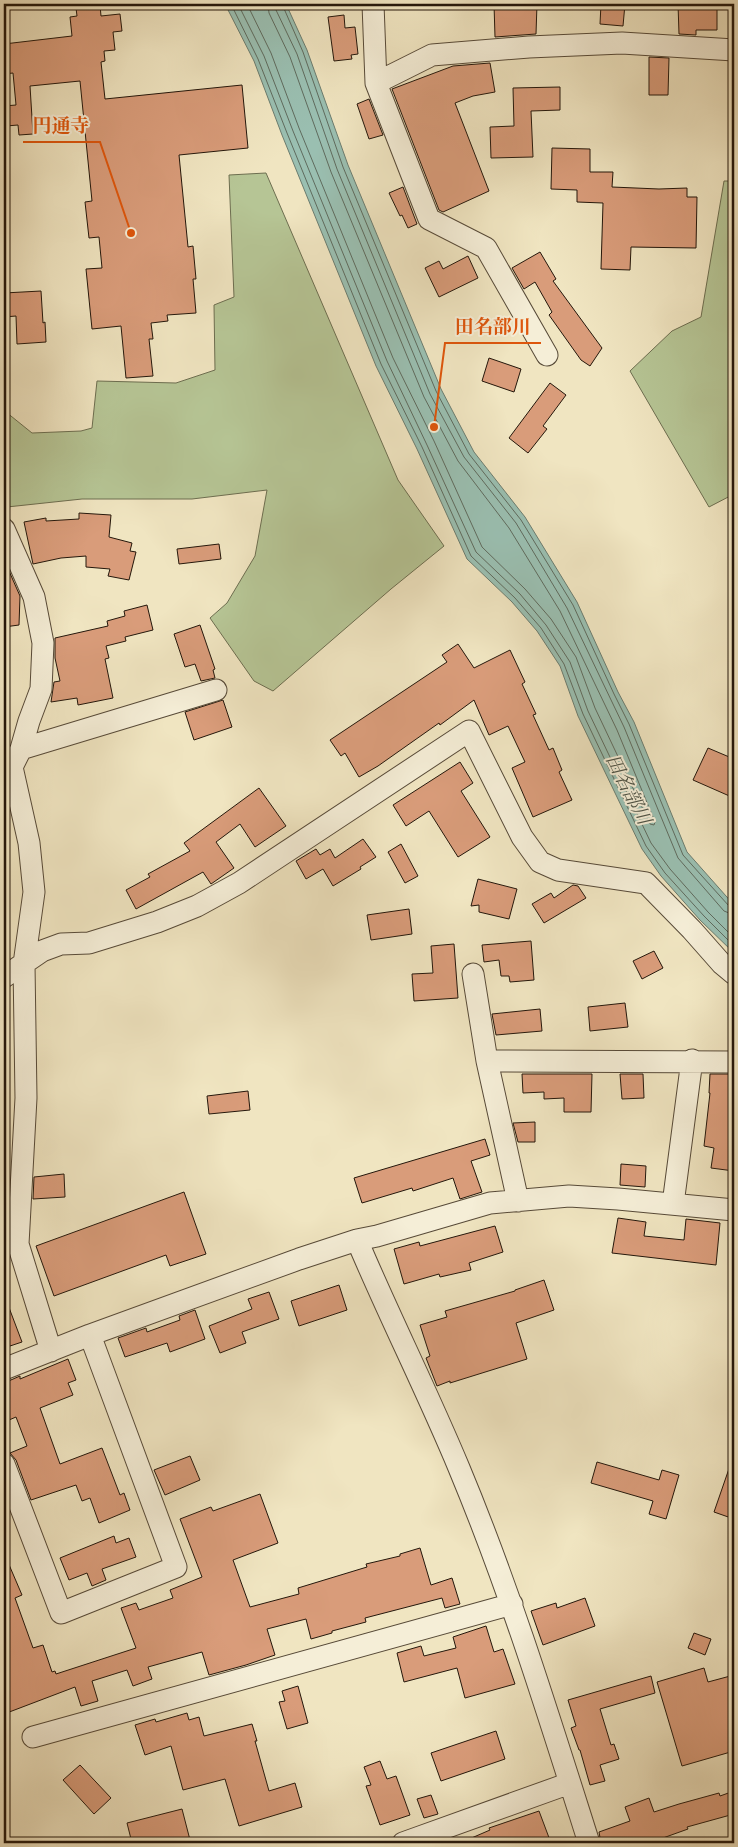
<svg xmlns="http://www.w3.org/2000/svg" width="738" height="1847" viewBox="0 0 738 1847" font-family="Alegreya,'Noto Serif JP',serif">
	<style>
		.green { fill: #b6c595; stroke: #6d6e50 }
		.water { fill: #9abfb1; stroke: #6b7c6f }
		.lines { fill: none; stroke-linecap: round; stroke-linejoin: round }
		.shore { stroke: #5f6b5e; stroke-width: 1 }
		.building { fill: #d99c7a; stroke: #24170b }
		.minor-casing { stroke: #574a38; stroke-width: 23 }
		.minor { stroke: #f5eed7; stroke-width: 21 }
		.labels { text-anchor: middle; stroke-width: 4; stroke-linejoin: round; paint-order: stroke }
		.water-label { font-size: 19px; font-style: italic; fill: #4d5245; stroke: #f5eed7 }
		.leader { fill: none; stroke: #de560c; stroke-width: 2 }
		.callout-dot { fill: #de560c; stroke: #f5eed7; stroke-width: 2 }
		.callout-label { font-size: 19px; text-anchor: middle; font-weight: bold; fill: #de560c; stroke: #f5eed7; stroke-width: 4; stroke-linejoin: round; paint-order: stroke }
	</style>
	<rect width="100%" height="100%" fill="#f0e5c1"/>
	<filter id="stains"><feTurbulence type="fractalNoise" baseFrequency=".004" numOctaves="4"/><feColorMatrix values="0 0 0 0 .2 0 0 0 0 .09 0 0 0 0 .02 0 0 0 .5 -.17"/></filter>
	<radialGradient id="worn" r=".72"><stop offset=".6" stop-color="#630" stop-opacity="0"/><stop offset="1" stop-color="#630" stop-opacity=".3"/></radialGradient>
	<path class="green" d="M266,173l132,307 46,66 -53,43 -118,102 -19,-10 -44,-63 17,-15 28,-47 12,-66 -75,9h-110l-75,8 -3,-9v-89l2,3 26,21 49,-2 11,-3 5,-47 79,2 39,-13 -1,-65 20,-8 -5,-122z
		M724,181h10v313l-25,13 -79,-136 42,-40 29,-14z"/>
	<path class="water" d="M225,4h61l21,46 41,115 93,224 33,63 51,65 52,85 41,90 16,30 53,130 47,53v48l-34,-33 -39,-44 -19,-27 -64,-133 -18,-50 -23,-35 -25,-29 -45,-43 -50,-110 -41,-83 -94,-231 -28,-74z"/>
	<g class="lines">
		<path class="shore" d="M231,4l27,55 29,74 94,231 41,83 49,109 44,42 26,30 23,36 19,50 63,132 19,27 39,43 30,30
			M238,4l26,52 29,75 94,230 40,84 49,107 44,42 26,31 24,37 18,49 63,132 19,26 38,43 26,26
			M247,4l24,49 28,75 94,230 41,83 48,106 43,42 26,30 25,38 19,51 55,116 4,1 1,-3 -38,-92 -57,-119 -51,-83 -51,-67 -34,-64 -93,-225 -41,-115 -21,-44 -1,-9
			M275,4l1,6 21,44 40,115 93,225 34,63 52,66 51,85 57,119 54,131 46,53 10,4
			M282,4l21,48 40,115 93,224 33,63 52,66 52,85 41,89 15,30 54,131 46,51 5,2"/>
	</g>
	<path class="building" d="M494,4h43l-1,30 -41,3z
		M601,4h24l-2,22 -23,-2z
		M678,4h39v26h-21v5l-17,-1z
		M100,5l1,11 19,-2 2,17 -9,1 2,18 -11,1 1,10 -4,1 4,37 137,-14 6,63 -69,7 9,92 5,-1 3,33h-3l3,34 -29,2 1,6 -17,2 2,16h-4l4,37 -27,2 -5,-52 -29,3 -6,-60 16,-1 -3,-31 -10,1 -4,-36 7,-1 -12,-120 -50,5 3,48 -14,1 -1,-10 -12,1 -2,-20 12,-1 -3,-32 -9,1v-30l68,-8 -2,-19 7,-1 -1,-8z
		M344,15l1,13 10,-1 3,27 -7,1 1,4 -18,2 -6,-44z
		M649,57l20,1 -1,37h-19z
		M490,63l5,29 -22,4 -18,7 34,88 -46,21 -4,-2 -47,-121 61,-23z
		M560,87v23l-29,1 2,46 -42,1 -1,-31 24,-1 -1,-38z
		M369,99l14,36 -14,4 -12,-35z
		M552,148l38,1v23h23l-1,15 47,2 28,-1v9h10l-1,51 -65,-1 -1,23 -29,-1 2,-66 -26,-1v-12l-26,-1z
		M403,187l14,37 -9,4 -6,-13 -2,1 -11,-23z
		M540,252l16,27 -3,2 49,67 -12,18 -9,-6 -32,-45 3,-3 -17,-30 -11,7 -12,-21z
		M468,256l10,22 -39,19 -14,-29 14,-7 4,8z
		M41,291l2,32 2,-1 1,20 -29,2 -1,-28 -12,1v-24z
		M489,358l32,11 -7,23 -32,-11z
		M550,383l16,12 -23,31 4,3 -19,24 -19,-15z
		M79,513l32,2 -2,22 23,6 -2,8 6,1 -7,28 -21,-4 2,-7 -24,-2v-11l-25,2 -28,6 -9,-42 22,-4v3l33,-2z
		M219,544l2,15 -42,5 -2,-15z
		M9,571l11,25 -1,29 -15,2v-55z
		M147,605l6,25 -28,7 1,4 -20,5 3,12 -4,1 8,39 -35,7 -1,-7 -26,4 3,-20 6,-1 -5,-23v-20l53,-12 -1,-5 18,-5 -1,-5z
		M200,625l15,44 -2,1 2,8 -14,3 -6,-17 -10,3 -11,-33z
		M458,644l16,24 36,-18 15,32 -3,2 14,30 -3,1 16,35 4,-2 9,22 -3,2 13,28 -39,17 -21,-49 13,-6 -17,-36 -19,9 -15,-35 -34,25 -1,-2 -61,43 -19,11 -14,-24 -4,3 -11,-16 117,-78 -5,-7z
		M223,700l9,27 -38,13 -9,-28z
		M708,748l26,11v39l-41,-18z
		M460,762l13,21 -12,8 29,46 -32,20 -29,-46 -23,15 -13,-21z
		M259,788l27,38 -31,21 -15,-23 -24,18 18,26 -23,16 -8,-12 -67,37 -10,-19 24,-13 -2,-3 42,-23 -6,-8z
		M363,839l13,18 -16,10 1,2 -28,17 -10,-17 -17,10 -10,-18 20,-12 4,6 10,-6 5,9z
		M401,844l17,32 -13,7 -17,-31z
		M478,879l39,10 -8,30 -30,-7v-7l-8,1z
		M573,885l5,1 8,12 -42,25 -12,-19 19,-11 3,5z
		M409,909l3,25 -41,6 -4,-25z
		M531,941l3,39 -24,2 -1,-6h-8l-2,-16 -15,2 -2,-17z
		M454,944l4,54 -44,3 -2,-27 21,-1 -2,-27z
		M654,951l9,17 -21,11 -9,-18z
		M625,1003l3,24 -38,4 -2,-24z
		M540,1009l2,22 -46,4 -4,-21z
		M522,1074h70l-1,38h-27v-14l-20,1v-7l-21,1z
		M620,1074h23l1,24 -22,1z
		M710,1074h24v97l-23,-3 3,-20 -10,-2 6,-53h-1z
		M248,1091l2,19 -41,4 -2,-18z
		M535,1122v20h-17l-5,-19z
		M485,1139l5,16 -19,6 11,31 -22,7 -7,-21 -40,13 -1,-3 -50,15 -8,-25z
		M621,1164l25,2 -1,21 -25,-2z
		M64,1174l1,23 -32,2 1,-22z
		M184,1192l22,62 -36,12 -4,-11 -112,41 -18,-50z
		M618,1218l28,4 -2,14 40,4 2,-21 34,4 -4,42 -104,-12z
		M495,1226l8,26 -34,11 2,7 -31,7 -1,-3 -35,10 -10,-35 25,-7 1,4z
		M544,1280l10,30 -38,13 11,36 -77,24v-2l-13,5 -11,-28 4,-2 -10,-31 27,-8 -2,-6 70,-20v-1z
		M339,1285l8,25 -48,16 -8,-25z
		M269,1292l10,27 -37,13 4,11 -26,10 -11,-27 43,-17 -4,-10z
		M4,1297h1l17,45 -18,6z
		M195,1310l10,29 -35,13 -3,-9 -42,14 -7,-19 28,-10 1,4 33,-12 -1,-4z
		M68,1359l8,21 -8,3 5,12 -33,13 20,56 42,-16 18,47 4,-2 6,17 -31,13 -9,-25 -8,3 -6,-16 -45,15 -15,-40 -6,-7 17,-7 -11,-29 -7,3 -5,-13v-24l16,-7v3z
		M190,1456l10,24 -35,15 -11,-25z
		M732,1460h2v59l-20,-7z
		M597,1462l62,18 3,-10 17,5 -13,44 -17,-5 4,-13 -62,-18z
		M260,1494l18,49 -45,17 17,47 49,-13 -1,-6 69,-21 -1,-3 34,-8v-2l20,-6 11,37 21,-7 8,26 -15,4 -3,-10 -77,20 1,4 -34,9v2l-21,6 -5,-20 -39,10 8,26 -29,10 -37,10 -7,-23 -54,15 4,12 -19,7 -6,-16 -35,11 6,20 -17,5 -6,-19 -71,27v-161l18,42 -7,3 18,50 10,-3 9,27 3,-1 1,3 80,-26 -15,-40 15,-5 3,7 34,-12 -3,-8 32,-13 -22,-58 31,-12 2,4z
		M114,1536l2,7 13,-5 7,19 -34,12 4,11 -14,6 -5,-13 -18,7 -9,-22z
		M585,1598l10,28 -52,19 -12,-34 25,-8 1,5z
		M486,1626l8,26 9,-3 12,35 -50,14 -8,-30 -53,14 -7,-29 24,-7 3,10 32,-8 -3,-11z
		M694,1633l17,6 -6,16 -17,-7z
		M704,1668l4,14 26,-7v76l-52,15 -25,-84z
		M651,1676l4,17 -55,16 11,36 3,-1 5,15 -19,6 5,16 -15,4 -10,-35h-1l-8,-22 5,-2 -8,-26z
		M298,1686l10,37 -21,6 -8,-27 6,-1 -3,-10z
		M187,1713l2,7 10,-3 5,19 48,-12 5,17h-2l14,50 26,-8 7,24 -63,19 -14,-47 -42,11 -12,-44 -26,9 -10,-30 20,-6 1,3z
		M496,1731l9,28 -64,22 -10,-28z
		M380,1761l7,18 9,-3 14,39 -30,10 -14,-39 5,-1 -7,-18z
		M80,1765l31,33 -17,16 -31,-34z
		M734,1791v23l-47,13 1,2 -39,14h-48l-2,-11 31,-11 -5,-14 24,-9 5,14 25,-8 40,-11 1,3z
		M431,1795l7,19 -14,4 -7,-19z
		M182,1809l8,31 -13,3h-45l-5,-20z
		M539,1811l12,32h-91l30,-13 -1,-2z"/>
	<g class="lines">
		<g class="minor-casing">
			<path id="minor" d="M373,4l3,79 53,136 57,29 61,107
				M376,83l56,-28 97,-8 93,-4 112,7
				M4,529l30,68 9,46 -2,46 -12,32 -8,28 -9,18 17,76 5,49 -10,72 2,134 -8,146 33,107
				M21,749l195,-59
				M473,974l14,87 31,140
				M4,977l38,-26 19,-7 28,-1 68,-21 40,-16 42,-23 230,-152 53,106 18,25 18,8 88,13 46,47 30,34 12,10
				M487,1061l247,1
				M673,1204l19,-144
				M357,1240c32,76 70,151 102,228 51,122 90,249 130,375
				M4,1369l86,-34 209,-76 58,-19 20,-4 113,-33 79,-7 49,3 116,11
				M4,1464l57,149 115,-46 -86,-232
				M33,1737l479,-133
				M403,1843l167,-60"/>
		</g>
		<use href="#minor" class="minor"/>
	</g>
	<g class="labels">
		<g class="water-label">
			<text transform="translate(629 789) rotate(63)" y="7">田名部川</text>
		</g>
	</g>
	<path class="leader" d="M131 233L100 142H23M434 427L445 343H541"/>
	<g class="callout-dot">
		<circle cx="131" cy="233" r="5"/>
		<circle cx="434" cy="427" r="5"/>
	</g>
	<g class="callout-label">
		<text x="61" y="132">円通寺</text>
		<text x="493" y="333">田名部川</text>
	</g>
	<rect width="738" height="1847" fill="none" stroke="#f0e5c1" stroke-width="20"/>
	<rect x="5" y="5" width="728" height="1837" fill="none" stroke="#24170b" stroke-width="2.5"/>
	<rect x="10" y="10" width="718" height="1827" fill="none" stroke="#24170b"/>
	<rect width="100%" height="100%" filter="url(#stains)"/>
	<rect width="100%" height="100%" fill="url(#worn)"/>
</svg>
